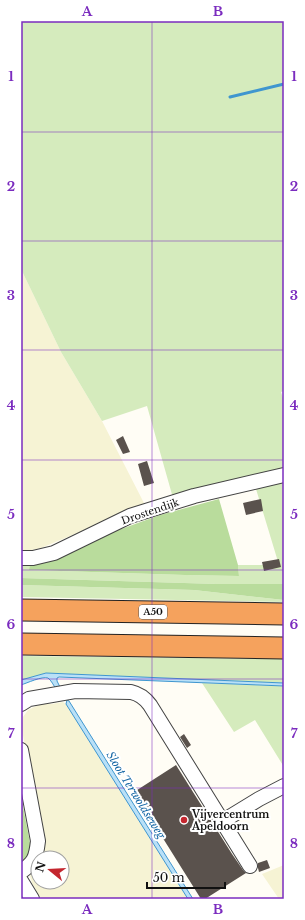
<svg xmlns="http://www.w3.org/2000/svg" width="305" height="920" viewBox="0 0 305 920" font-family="'Libre Baskerville',serif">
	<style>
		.farmland { fill: #f6f3d4 }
		.green { fill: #d5ebbd }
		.forest { fill: #b9dc9c }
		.water { fill: #b9e0f7; stroke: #3f96cf }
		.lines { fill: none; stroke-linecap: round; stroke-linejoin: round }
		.stream { stroke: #3f96cf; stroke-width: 3 }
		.building { fill: #5a524d }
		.minor-casing { stroke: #444; stroke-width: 16 }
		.highway-casing { stroke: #222; stroke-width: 23 }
		.minor { stroke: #fff; stroke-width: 14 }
		.highway { stroke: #f5a25d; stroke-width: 21 }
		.grid { fill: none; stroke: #7b2cbf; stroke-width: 1; stroke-opacity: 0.55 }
		.poi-dot { fill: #c4262e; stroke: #fff; stroke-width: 1.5 }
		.labels { text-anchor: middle; stroke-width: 4; stroke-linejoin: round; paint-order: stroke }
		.shield { fill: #fff; stroke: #585858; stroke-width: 1 }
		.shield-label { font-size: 9px; font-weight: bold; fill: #111 }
		.street-label { font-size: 10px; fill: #111; stroke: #fff }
		.poi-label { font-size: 10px; font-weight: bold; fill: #111; stroke: #fff; text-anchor: start }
		.water-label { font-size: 11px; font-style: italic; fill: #1768a6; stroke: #fff }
		.neatline { fill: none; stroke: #7b2cbf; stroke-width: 1.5 }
		.grid-label { font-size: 13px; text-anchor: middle; font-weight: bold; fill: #7b2cbf }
	</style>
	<rect width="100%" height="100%" fill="#fffdf5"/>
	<path class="farmland" d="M21,269l40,83 41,69 43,84 -104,43 -20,4z
		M63,702l3,2 122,195h-147l-9,-16 -2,-7 3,-7 5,-9v22h24v-24h-23l4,-16 -21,-112v-7l1,-6 5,-7 6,-3 8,-3h10z
		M284,865v34h-5l-17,-25z"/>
	<path class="green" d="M21,21h263v370l-3,1 3,9v68l-111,29 -26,-92 -45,15 -41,-69 -40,-83z
		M284,482v102h-67l-196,-6v-15l9,-1 -1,8 156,5 54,1 -1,-11h41l-23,-76z
		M21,585l173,5 90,10v2l-263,-5z
		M21,656l263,3v24l-238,-10 -25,7z
		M202,683l82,3v81l-29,-47 -21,12z"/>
	<path class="forest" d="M219,499l19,66 1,11 -54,-1 -156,-5 1,-8 130,-47z
		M21,578l196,6h67v16l-90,-10 -173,-5z
		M21,796l10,52 -5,13h-4z"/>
	<path class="water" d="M46,673l238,10v3l-225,-9 -2,1v3l3,6 -4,2c-2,-3 -5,-9 -8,-11 -6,-2 -21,5 -27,7v-5z
		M67,700l2,1 124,198h-5l-122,-195z"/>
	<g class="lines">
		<path class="stream" d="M230,97l54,-13"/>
	</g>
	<path class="building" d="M123,436l7,16 -7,2 -7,-14z
		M147,461l7,22 -10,3 -6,-22z
		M261,499l2,12 -17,4 -3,-12z
		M279,559l2,8 -17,4 -2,-9z
		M184,734l7,11 -4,3 -7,-11z
		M176,765l56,89 11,16 3,3 -41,26h-4l-67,-107z
		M267,860l3,8 -11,4 -1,-4v-5z"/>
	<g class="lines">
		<g class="minor-casing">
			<path id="minor" d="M21,558h12l21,-5 76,-37 64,-20 90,-21
				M21,704l8,-5 46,-8 56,1c9,2 14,6 19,13l100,161
				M21,750l17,91c-2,18 -4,21 -17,31
				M223,821l36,-22 25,-13
				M21,881l11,18"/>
		</g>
		<g class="highway-casing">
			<path id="highway" d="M21,610l263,4
				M21,644l263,4"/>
		</g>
		<use href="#minor" class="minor"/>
		<use href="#highway" class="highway"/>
	</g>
	<path class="grid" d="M152,21v878M21,132h263M21,241h263M21,350h263M21,460h263M21,570h263M21,679h263M21,788h263"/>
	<circle class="poi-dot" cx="184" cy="820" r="4"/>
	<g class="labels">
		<rect class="shield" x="139" y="605" width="28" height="14" rx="3"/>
		<g class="shield-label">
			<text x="153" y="615">A50</text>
		</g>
		<g class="street-label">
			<text transform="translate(150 511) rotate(-19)" y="4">Drostendijk</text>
		</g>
		<g class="poi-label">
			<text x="192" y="818">Vijvercentrum<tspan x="192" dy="12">Apeldoorn</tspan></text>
		</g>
		<g class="water-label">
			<text transform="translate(136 795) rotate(58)" y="4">Sloot Terwoldseweg</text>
		</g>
	</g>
	<rect width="305" height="920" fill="none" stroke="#ffffff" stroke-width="44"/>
	<g transform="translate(50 870) rotate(288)"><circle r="19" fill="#ffffff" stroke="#a0a0a0"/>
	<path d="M0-3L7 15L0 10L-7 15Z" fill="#c4262e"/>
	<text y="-6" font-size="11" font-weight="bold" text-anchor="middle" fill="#111111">N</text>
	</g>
	<path d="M147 882v6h78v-6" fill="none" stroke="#111111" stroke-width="2"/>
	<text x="153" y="882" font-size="12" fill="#111111" stroke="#ffffff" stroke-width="3" paint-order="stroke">50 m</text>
	<rect x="22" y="22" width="261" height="876" class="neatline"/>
	<g class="grid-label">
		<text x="87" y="16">A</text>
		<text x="218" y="16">B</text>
		<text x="11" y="81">1</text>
		<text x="294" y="81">1</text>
		<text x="11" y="191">2</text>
		<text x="294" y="191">2</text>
		<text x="11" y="300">3</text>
		<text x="294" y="300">3</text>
		<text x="11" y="410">4</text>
		<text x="294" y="410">4</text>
		<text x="11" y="519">5</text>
		<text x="294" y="519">5</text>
		<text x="11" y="629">6</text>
		<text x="294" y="629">6</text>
		<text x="11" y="738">7</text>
		<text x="294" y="738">7</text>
		<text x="11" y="848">8</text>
		<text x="294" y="848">8</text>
		<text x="87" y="914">A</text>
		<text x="218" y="914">B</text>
	</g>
</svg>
